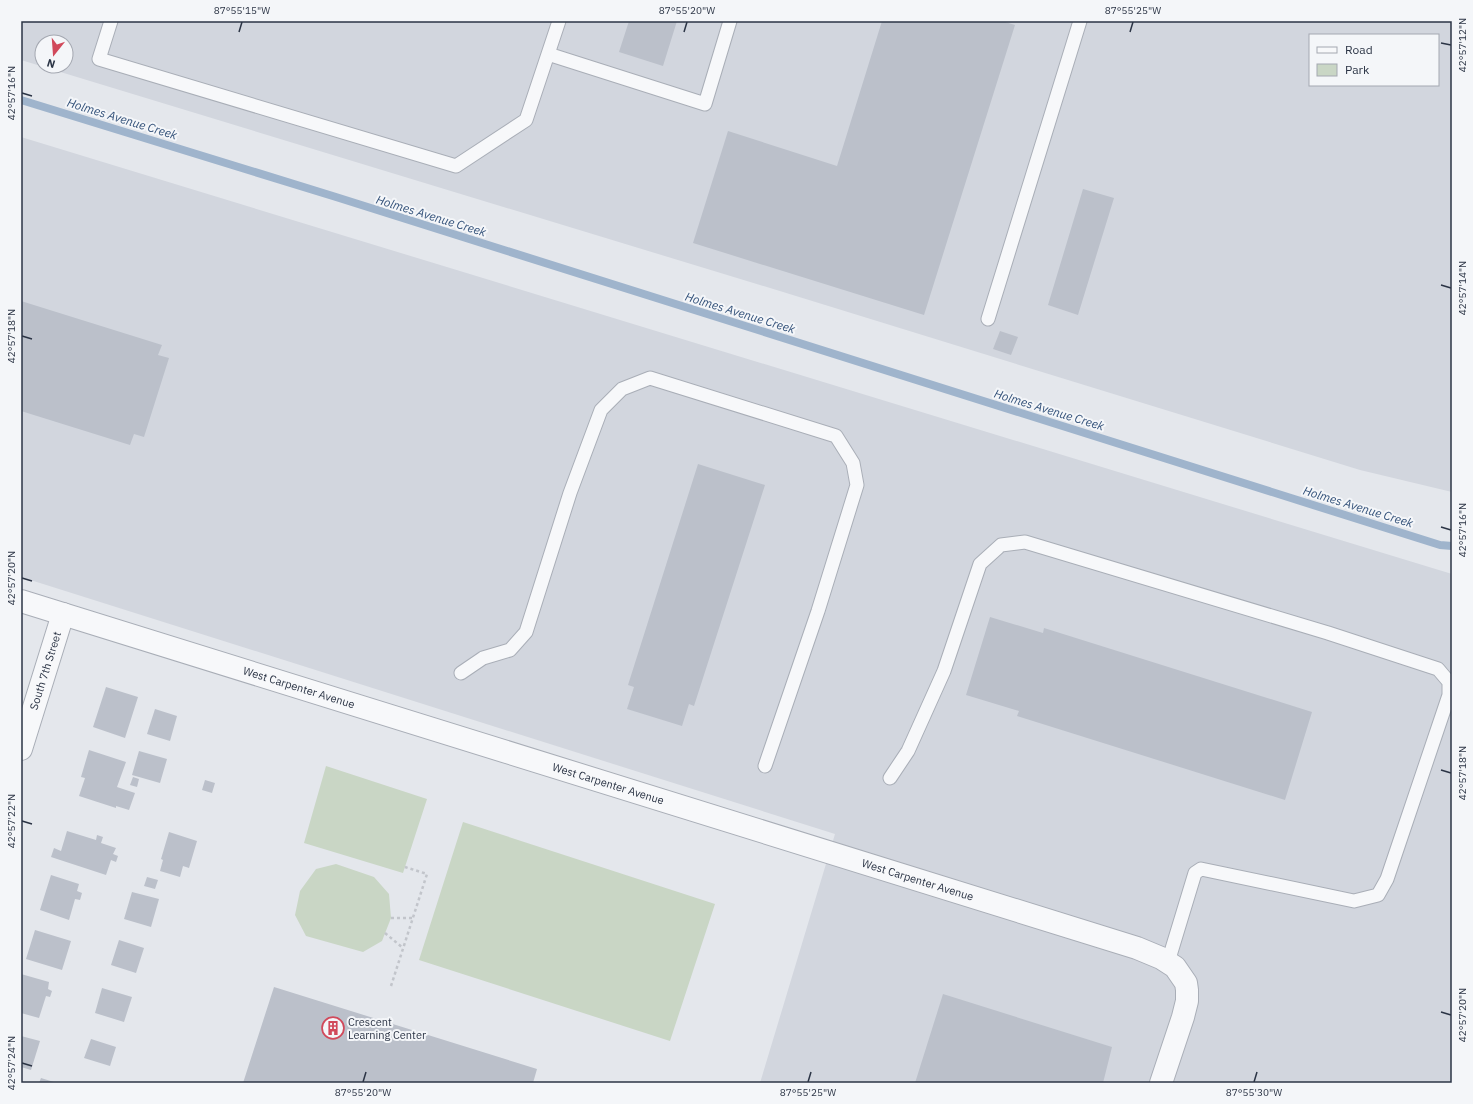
<svg xmlns="http://www.w3.org/2000/svg" width="1473" height="1104" viewBox="0 0 1473 1104" font-family="'IBM Plex Sans',sans-serif">
	<style>
		.built { fill: #d2d6de; fill-rule: evenodd }
		.green { fill: #c9d6c5 }
		.lines { fill: none; stroke-linecap: round; stroke-linejoin: round }
		.stream { stroke: #9fb4cc; stroke-width: 8 }
		.building { fill: #bbc0ca }
		.lane-casing { stroke: #a9aeb7; stroke-width: 15 }
		.street-casing { stroke: #a9aeb7; stroke-width: 24 }
		.path { stroke: #c2c5cb; stroke-width: 2.5; stroke-dasharray: 3 3; stroke-linecap: butt }
		.lane { stroke: #f7f8fa; stroke-width: 13 }
		.street { stroke: #f7f8fa; stroke-width: 22 }
		.ticks { fill: none; stroke: #2b3445; stroke-width: 1.5 }
		.labels { text-anchor: middle; stroke-width: 4; stroke-linejoin: round; paint-order: stroke }
		.street-label { font-size: 11px; fill: #2b3445; stroke: #f4f6f9 }
		.poi-label { font-size: 11px; fill: #2b3445; stroke: #f4f6f9; text-anchor: start }
		.water-label { font-size: 12px; font-style: italic; fill: #34527a; stroke: #f4f6f9 }
		.neatline { fill: none; stroke: #2b3445; stroke-width: 1.5 }
		.ticks-label { font-size: 10px; text-anchor: middle; fill: #2b3445 }
	</style>
	<rect width="100%" height="100%" fill="#e4e7ec"/>
	<path class="built" d="M21,21h1431v471l-92,-22 -600,-185 -739,-225zM1310,35h128v50h-128zM42,42h24v24h-24z
		M21,137l1431,437v509h-692l75,-249 -814,-257z"/>
	<path class="green" d="M326,766l101,33 -24,74 -99,-30z
		M463,822l252,82 -45,137 -251,-81z
		M336,864l38,13 15,17 2,24 -9,23 -19,11 -57,-16 -11,-21 5,-24 16,-22z"/>
	<g class="lines">
		<path class="stream" d="M21,100l315,97 1104,348 12,1"/>
	</g>
	<path class="building" d="M629,21h48l-14,45 -44,-14z
		M882,21h120l13,4 -91,290 -231,-72 35,-112 109,35z
		M1083,189l31,9 -36,117 -30,-10z
		M21,301l141,44 -4,10 11,3 -25,79 -10,-3 -4,11 -109,-34z
		M1000,331l18,6 -7,18 -18,-6z
		M698,464l67,21 -71,221 -5,-2 -7,22 -55,-17 7,-22 -6,-2z
		M990,617l53,16 1,-5 268,84 -27,88 -268,-84 2,-5 -53,-16z
		M106,687l32,10 -13,41 -32,-11z
		M155,709l22,7 -7,25 -23,-7z
		M89,750l37,12 -9,25 18,6 -6,17 -13,-4v2l-37,-12 6,-18 -4,-1z
		M139,751l28,8 -7,24 -28,-8z
		M133,777l6,2 -2,8 -7,-2z
		M205,780l10,3 -3,10 -10,-3z
		M67,831l29,9 1,-5 6,2 -2,6 15,5 -3,6 5,2 -2,6 -5,-2 -5,15 -55,-18 3,-9 7,3z
		M169,832l28,9 -8,27 -6,-2 -3,11 -20,-6 3,-11 -2,-1z
		M51,875l28,9 -2,7 5,2 -2,7 -5,-1 -6,21 -29,-10z
		M147,877l11,3 -3,9 -11,-3z
		M132,892l27,7 -8,28 -27,-8z
		M35,930l36,11 -9,29 -36,-11z
		M119,940l25,8 -8,25 -25,-8z
		M21,974l28,8 -1,7 4,2 -2,6 -4,-1 -7,22 -18,-5z
		M274,987l263,82 -4,14h-290z
		M102,988l30,9 -8,25 -29,-9z
		M943,994l169,53 -9,36h-188z
		M21,1036l19,5 -9,29 -10,-3z
		M91,1039l25,8 -6,19 -26,-8z
		M41,1078l16,5h-18z"/>
	<g class="lines">
		<g class="lane-casing">
			<path id="lane" d="M111,21l-12,38 357,107 70,-46 33,-99
				M548,54l157,50 25,-83
				M988,319l92,-298
				M461,673l22,-15 27,-8 16,-18 44,-139 31,-83 21,-21 28,-11 186,58 17,27 4,22 -39,126 -53,155
				M890,778l18,-27 36,-80 36,-107 21,-19 24,-3 303,91 110,36 11,13v13l-62,184 -9,16 -24,6 -153,-32 -6,4 -27,89"/>
		</g>
		<g class="street-casing">
			<g id="street">
				<path id="s1" d="M21,601l1116,347 24,10 14,9 11,16 1,7v11l-4,16 -22,66"/>
				<path id="s2" d="M21,749l42,-135"/>
			</g>
		</g>
		<path class="path" d="M391,918h22
			M385,933l18,15
			M391,986l36,-112 -22,-7"/>
		<use href="#lane" class="lane"/>
		<use href="#street" class="street"/>
	</g>
	<path class="ticks" d="M239,32l3,-10M684,32l3,-10M1130,32l3,-10M1441,43l10,2M22,93l10,3M1441,285l10,3M22,336l10,3M1441,527l10,3M22,578l10,3M1441,770l10,3M22,821l10,3M1441,1012l10,3M22,1063l10,3M363,1082l3,-10M808,1082l3,-10M1254,1082l3,-10"/>
	<defs>
		<g id="building-ring" transform="scale(1.15)"><circle r="9.5" fill="#f4f6f9" stroke="#d1495b" stroke-width="1.5"/><path d="M-4-6H4V6H1V3H-1V6H-4ZM-2.5-4.3h1.7v1.8h-1.7ZM.8-4.3h1.7v1.8H.8ZM-2.5-1h1.7V.8h-1.7ZM.8-1h1.7V.8H.8Z" fill="#d1495b"/></g>
	</defs>
	<g fill-rule="evenodd">
		<use href="#building-ring" x="333" y="1028"/>
	</g>
	<g class="labels">
		<g class="street-label">
			<text dy="4" stroke="none"><textPath href="#s2" startOffset="82">South 7th Street</textPath></text>
			<text dy="4" stroke="none"><textPath href="#s1" startOffset="291">West Carpenter Avenue</textPath></text>
			<text dy="4" stroke="none"><textPath href="#s1" startOffset="615">West Carpenter Avenue</textPath></text>
			<text dy="4" stroke="none"><textPath href="#s1" startOffset="939">West Carpenter Avenue</textPath></text>
		</g>
		<g class="poi-label">
			<text x="348" y="1026">Crescent<tspan x="348" dy="13">Learning Center</tspan></text>
		</g>
		<g class="water-label">
			<text transform="translate(122 119) rotate(17)" y="4">Holmes Avenue Creek</text>
			<text transform="translate(431 216) rotate(17)" y="4">Holmes Avenue Creek</text>
			<text transform="translate(740 313) rotate(17)" y="4">Holmes Avenue Creek</text>
			<text transform="translate(1049 410) rotate(17)" y="4">Holmes Avenue Creek</text>
			<text transform="translate(1358 507) rotate(17)" y="4">Holmes Avenue Creek</text>
		</g>
	</g>
	<rect width="1473" height="1104" fill="none" stroke="#f4f6f9" stroke-width="44"/>
	<rect x="1309" y="34" width="130" height="52" fill="#f4f6f9" stroke="#a4a8b1"/>
	<rect x="1317" y="47" width="20" height="6" fill="#f7f8fa" stroke="#a4a8b1"/>
	<text x="1345" y="54" font-size="12" fill="#2b3445">Road</text>
	<rect x="1317" y="64" width="20" height="12" fill="#c9d6c5" stroke="#a4a8b1"/>
	<text x="1345" y="74" font-size="12" fill="#2b3445">Park</text>
	<g transform="translate(54 54) rotate(197)"><circle r="19" fill="#f4f6f9" stroke="#a4a8b1"/>
	<path d="M0-3L7 15L0 10L-7 15Z" fill="#d1495b"/>
	<text y="-6" font-size="11" font-weight="bold" text-anchor="middle" fill="#2b3445">N</text>
	</g>
	<rect x="22" y="22" width="1429" height="1060" class="neatline"/>
	<g class="ticks-label">
		<text x="242" y="14">87°55'15"W</text>
		<text x="687" y="14">87°55'20"W</text>
		<text x="1133" y="14">87°55'25"W</text>
		<text transform="translate(1462 45) rotate(-90)" y="4">42°57'12"N</text>
		<text transform="translate(11 93) rotate(-90)" y="4">42°57'16"N</text>
		<text transform="translate(1462 288) rotate(-90)" y="4">42°57'14"N</text>
		<text transform="translate(11 336) rotate(-90)" y="4">42°57'18"N</text>
		<text transform="translate(1462 530) rotate(-90)" y="4">42°57'16"N</text>
		<text transform="translate(11 578) rotate(-90)" y="4">42°57'20"N</text>
		<text transform="translate(1462 773) rotate(-90)" y="4">42°57'18"N</text>
		<text transform="translate(11 821) rotate(-90)" y="4">42°57'22"N</text>
		<text transform="translate(1462 1015) rotate(-90)" y="4">42°57'20"N</text>
		<text transform="translate(11 1063) rotate(-90)" y="4">42°57'24"N</text>
		<text x="363" y="1096">87°55'20"W</text>
		<text x="808" y="1096">87°55'25"W</text>
		<text x="1254" y="1096">87°55'30"W</text>
	</g>
</svg>
